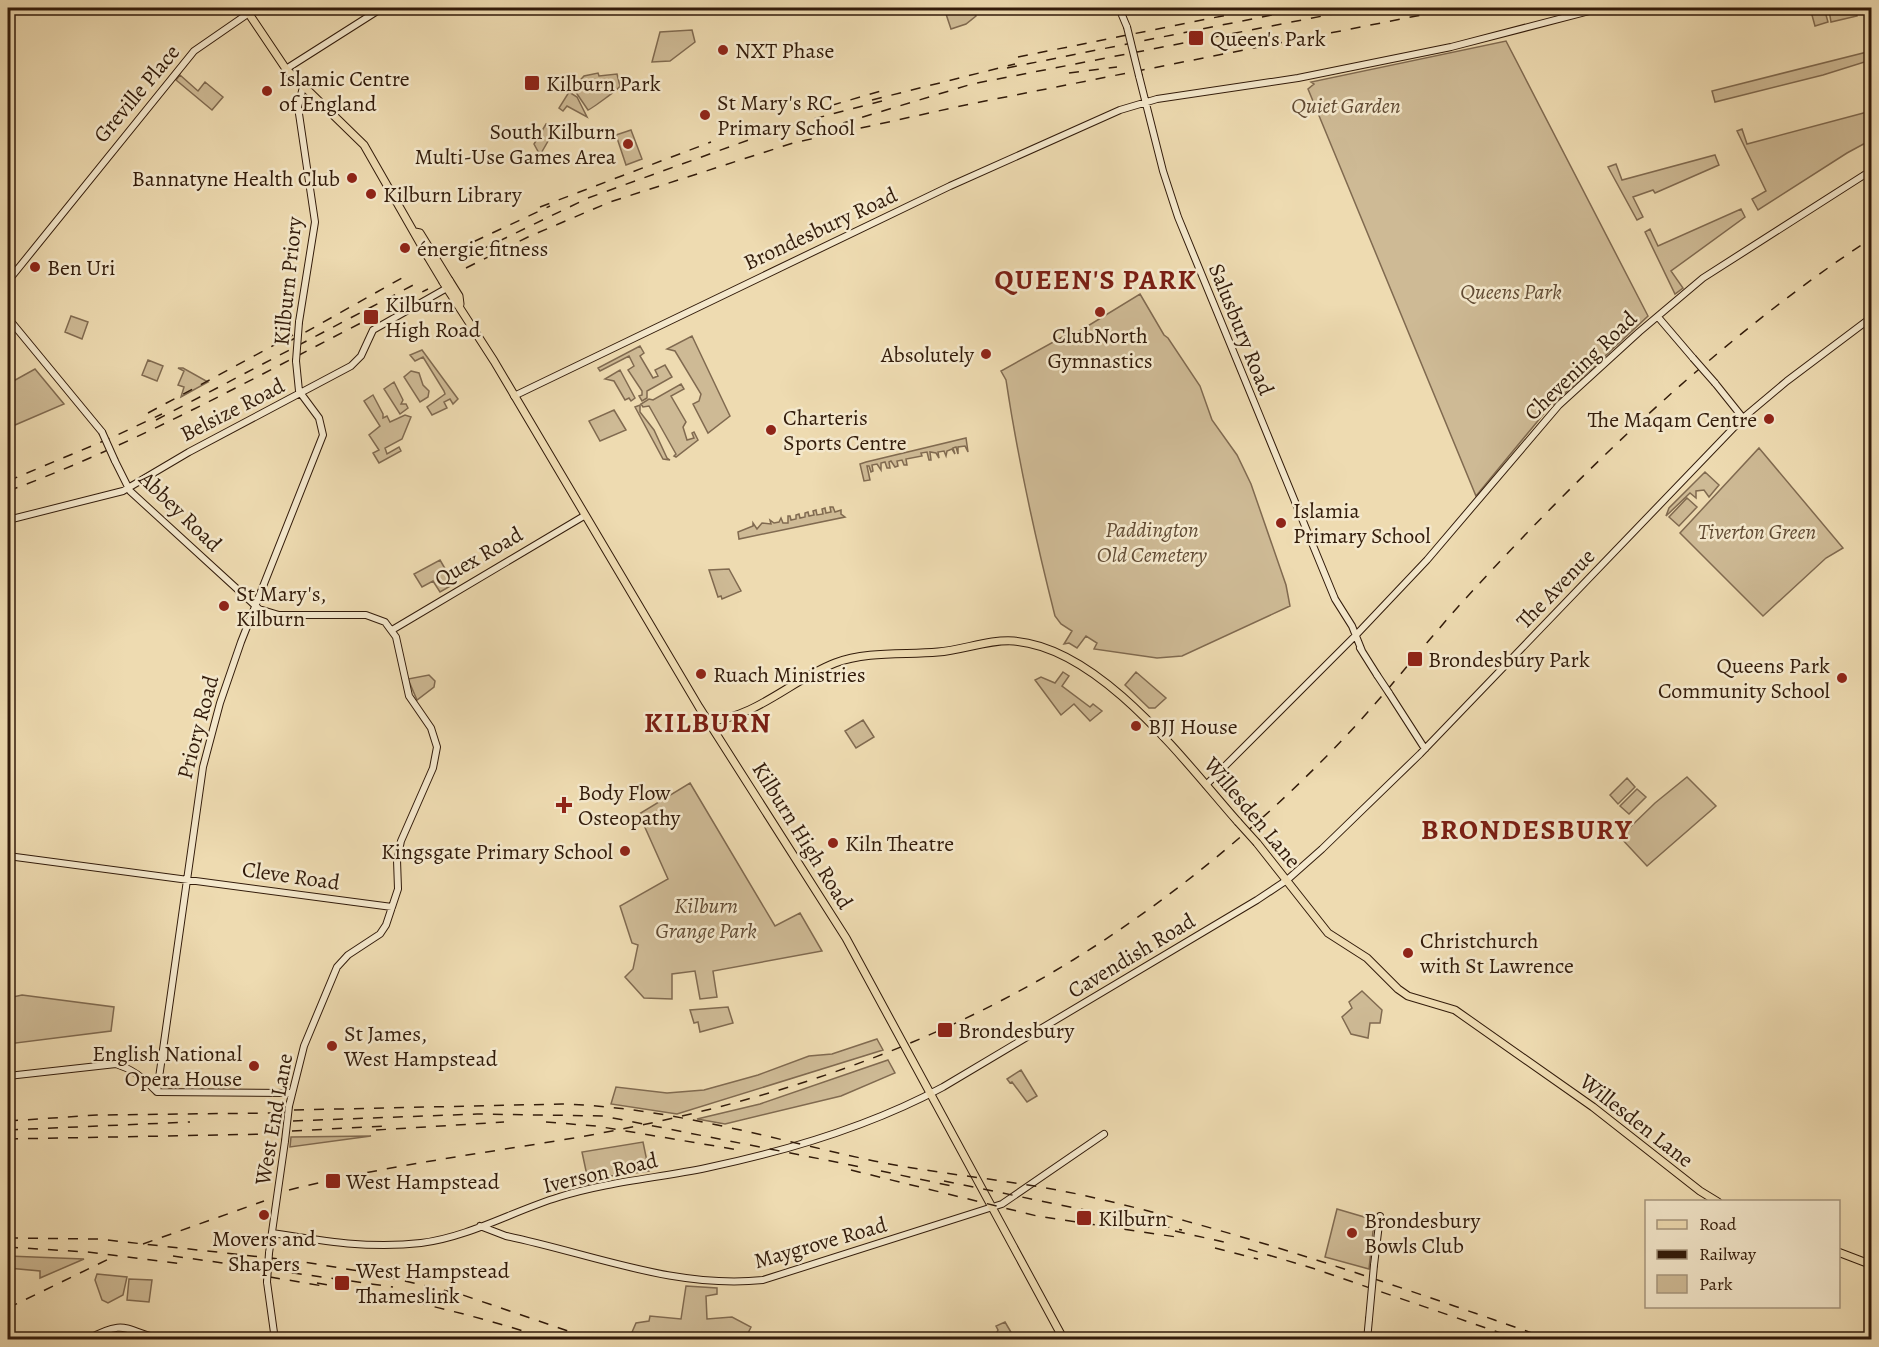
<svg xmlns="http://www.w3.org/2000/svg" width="1879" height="1347" viewBox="0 0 1879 1347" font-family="Alegreya,serif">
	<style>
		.green { fill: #ceba95; stroke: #806a50; stroke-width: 1.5 }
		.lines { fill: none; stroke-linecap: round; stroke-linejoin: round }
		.secondary-casing { stroke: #321b0a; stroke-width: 8 }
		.primary-casing { stroke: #321b0a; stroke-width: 9 }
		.secondary { stroke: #f4e8cc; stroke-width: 6 }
		.primary { stroke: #eedbb1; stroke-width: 7 }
		.rail { stroke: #321b0a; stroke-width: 1.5; stroke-dasharray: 10 10; stroke-linecap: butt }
		.secondary-bridge-casing { stroke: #321b0a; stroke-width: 8; stroke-linecap: butt }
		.primary-bridge-casing { stroke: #321b0a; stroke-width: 9; stroke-linecap: butt }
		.secondary-bridge { stroke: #f4e8cc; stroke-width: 6 }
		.primary-bridge { stroke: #eedbb1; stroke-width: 7 }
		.poi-dot { fill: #8f2418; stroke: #f4e8cc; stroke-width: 2 }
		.labels { text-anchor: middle; stroke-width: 5; stroke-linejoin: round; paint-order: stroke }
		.poi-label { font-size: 22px; fill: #321b0a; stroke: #f4e8cc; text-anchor: start }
		.street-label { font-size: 22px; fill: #321b0a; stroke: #f4e8cc }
		.park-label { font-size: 22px; font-style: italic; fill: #614b34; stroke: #f4e8cc }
		.district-label { font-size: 28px; font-weight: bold; letter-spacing: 1.5px; fill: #7a1f14; stroke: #f4e8cc }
	</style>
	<rect width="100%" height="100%" fill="#eedbb1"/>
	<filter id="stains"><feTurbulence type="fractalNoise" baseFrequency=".00333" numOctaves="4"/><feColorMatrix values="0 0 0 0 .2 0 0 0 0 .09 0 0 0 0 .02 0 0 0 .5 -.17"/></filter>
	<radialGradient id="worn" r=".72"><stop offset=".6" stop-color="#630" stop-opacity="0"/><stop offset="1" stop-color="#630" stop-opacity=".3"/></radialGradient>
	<path class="green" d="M944,8h29l3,8 -10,8 -15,5z
		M1810,8h14l4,14 -13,4z
		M1841,8h14l2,8 -26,6 -2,-12z
		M692,30l3,12 -25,19 -18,1 8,-30z
		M1506,41l142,275 -102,95 -70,85 -168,-407 6,-5 -3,-2z
		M1871,51v9l-48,15 -108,27 -3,-11z
		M598,73l1,3 18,-2 3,12c-1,3 -29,23 -32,24l-15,-22 11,-12z
		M180,75l18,16 7,-9 18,15 -11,13 -36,-30z
		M569,92l8,5 10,20 -20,-11 -4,5 -4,-3z
		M1871,111v29l-24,13 -89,57 -6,-11 14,-8 -29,-60 5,-2 5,15z
		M546,124l9,5 -15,26 -6,-11z
		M631,130l11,29 -16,6 -10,-30z
		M1715,155l4,10 -64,28 -2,-3 -20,7 10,20 -6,3 -29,-53 8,-3 6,16z
		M1741,209l4,8 -74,54 12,17 -8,6 -30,-62 5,-3 8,17z
		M1140,294l24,41 4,3 32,48 12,34 25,35 14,29 35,101 4,21 -108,50 -25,2 -63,-9 3,-6 -11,-7 -9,12 -8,-5 -5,1 8,-13 -11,-7 -6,-8c-20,-79 -37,-156 -49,-236l-5,-9 65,-36 12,-3z
		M71,316l17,6 -6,17 -17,-7z
		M692,336l38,80 -22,17 -15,-29 6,-3 2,-7 -26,-43 -8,-2z
		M640,346l4,7 -4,3 13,22 5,-2 -3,-6 10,-5 7,12 -25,14v7l-5,3 -3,-5 3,-1v-4l-14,-21 6,-4 -5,-10 -29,15 -2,-3z
		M422,350l36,49 -5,5 -3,-5 -6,3 3,6 -15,7 -5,-8 18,-13 -1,-3 -21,-34 -8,4 -5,-6z
		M148,360l15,6 -6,15 -15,-6z
		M178,368h5l25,14 -27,15 3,-10 -6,-2 6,-14z
		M35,369l29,35 -56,24v-44z
		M620,370l15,28 -4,3 -2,-3 -4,2 -11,-19 -9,-2z
		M411,371l8,2 4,12 6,6 -1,6 -8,5 -16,-25z
		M394,382l9,18 -2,4h5l2,4 -8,6 -16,-25z
		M681,384l3,5 -13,7 15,26 -3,5 4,13 7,-2 -2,-5 2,-1 4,8 -22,17 -2,-1 2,-2 -27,-48 -6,1 -2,-3 8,-5 4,1z
		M373,395l10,19v4l4,-2 3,6 15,-7 6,2 -9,22 -17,9 2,6 12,-7 2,4 -22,12 -6,-10 6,-3 -10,-15 11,-9 -16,-25z
		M640,405v7l14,18 13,28 3,2 -7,-1 -28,-52z
		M614,410l12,20 -26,11 -11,-20z
		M966,438l2,14 -3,-6 -7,1v7l-2,-7 -3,1 2,6 -3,-5 -5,2 -1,5 -2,-5 -6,1 1,6 -3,-5 -6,-1 1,8h-2l-2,-8 -6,1 1,3 -16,3 1,6h-3l-2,-5 -5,1 1,5 -3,1 -4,-6 -2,1 1,6h-3l-2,-6 -4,1v7l-4,-6 -5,1 1,6 -2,1 -2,-6h-2l3,14 -6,1 -4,-17 6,-2z
		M1759,448l84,100 -17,10 -63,58 -83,-83z
		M1705,472l14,13 -10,12 -5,-7 -8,1v7l-6,-5 -24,23 3,-8z
		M1687,498l10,9 -18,19 -10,-9z
		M830,507h3l2,5 6,-2v4l4,3 -106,22 -1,-7 15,-6v-3l4,6 5,-6 9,1 -1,-4 4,3 5,-1 2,-4 2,5h5v-7h2l1,4 5,-1v-4l3,-1 1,4 5,-1v-4l3,-1 1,4 5,-1 -1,-4 3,-1 1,5 6,-1 -1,-5 3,-1 1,5 5,-1z
		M440,560l14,24 -14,8 -7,-11 -11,6 -8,-13z
		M729,569l12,22 -19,8 -1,-3 -3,1 -9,-27z
		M1063,672l6,4 -7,10 28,21 3,-3 9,7 -12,10 -16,-17 -13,11 -26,-35 6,-3 14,6z
		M1136,672l30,26 -11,10h-6l-24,-23z
		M429,675l6,6 -1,6 -17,13 -9,-21z
		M863,720l11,17 -18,11 -11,-17z
		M1687,777l29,29 -69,60 -27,-29 35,-34z
		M1627,778l8,9 -17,17 -8,-9z
		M690,783l85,143 25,-13 22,38 -109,20 4,26 -17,2 -5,-28 -23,3v25l-28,-1 -19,-21 8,-8 5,-24 -6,-2 -12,-37 48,-27 -29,-65z
		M1637,789l9,8 -17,17 -9,-8z
		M1362,991l20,19 -2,13h-10l-2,15 -17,-4 -9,-17 10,-9 -3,-6z
		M22,995l92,12 -3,24 -103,13v-46z
		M728,1007l5,16 -33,9 -2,-10 -4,1 -4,-13z
		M877,1039l6,11 -206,64 -66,-10 5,-17 51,6 37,-3 54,-15 51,-19 23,-2z
		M888,1060l7,13 -54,23 -116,28 -28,-5 63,-15z
		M1021,1070l16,26 -10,6 -15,-20 -2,1 -3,-4z
		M371,1136l-81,11 1,-10z
		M643,1142l6,29 -38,5 -22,9 -7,-33z
		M1337,1209l34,10 3,3 -5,47 -44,-12z
		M8,1256l76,3 -44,19v-7l-32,-3z
		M97,1274l30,3 -4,18 -15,8 -6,-3 -7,-20z
		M129,1279l23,1 -3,22 -22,-2z
		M686,1286l31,2v6l-11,2 1,23 25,-2 19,10 -6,12h-116l7,-16 13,-2 1,-5 31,3z
		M1005,1322l10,17h-22l5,-9 -2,-4z"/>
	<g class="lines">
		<g class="secondary-casing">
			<path id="secondary" d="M1119,8l8,19
				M286,69l96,-61
				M1139,76l24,95 15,46 157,382 17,27 10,25
				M8,281l186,-230 55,-38
				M1658,317l35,41
				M8,318l94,114
				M299,322l16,-100 -17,-115 5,-20
				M1715,383l28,35
				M514,396l436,-210 170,-76 37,-11 141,-21 153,-31 150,-39
				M115,461l15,30 129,118 20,6h87l19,7 11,15 13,59 22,32 6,19 -4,21 -32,73 -4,19 1,29 -12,36 -6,9 -32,21 -11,12 -33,79 -15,60
				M8,520l115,-29 66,-39 162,-86 10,-10 12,-26 74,-42
				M392,630l192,-114
				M1356,635l71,-75 132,-155 80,-73 64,-54 169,-108
				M1360,648l17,27
				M1389,693l36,56
				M1206,785l147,-147
				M8,856l384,51
				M8,1076l108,-12c17,5 29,15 41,28l135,1
				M157,1092l46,-325 17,-64 21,-61 82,-207 -4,-17 -20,-27 -3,-30
				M480,1226l26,10c86,18 168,53 257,44l239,-76 102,-70
				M272,1233c50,8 98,16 149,10 48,-6 92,-32 138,-46 48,-15 98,-19 147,-29 81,-17 163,-41 237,-81l314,-187 30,-20 35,-31 98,-95 323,-336 44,-37 85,-64
				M269,1253l16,-112
				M1374,1265l6,-49
				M267,1282l8,58
				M86,1340c44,-24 38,-7 81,0
				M1367,1340l2,-21"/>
		</g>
		<g class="primary-casing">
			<path id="primary" d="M245,8l41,61 78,76 64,112
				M415,232l5,1 13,21
				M449,280l10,16 1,8
				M443,282l51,79 205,346 147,231 218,402
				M708,721c46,-2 85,-42 127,-58 32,-12 70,-8 103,-11 25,-2 52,-13 76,-11 87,7 170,120 224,181
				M1257,843l71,90 39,25 31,31 10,7 47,14 138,97 107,84 18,11
				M1838,1252l34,13"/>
		</g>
		<use href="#secondary" class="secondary"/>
		<use href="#primary" class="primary"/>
		<path class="rail" d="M1385,9l5,-1
			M1018,57l244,-49
			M1007,68l300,-60
			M1069,73l48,-6
			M872,100l143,-36
			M812,111l69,-20
			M843,123l129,-39 392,-76
			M540,207l171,-65
			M456,250l94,-44
			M462,259l126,-61 202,-73 92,-24
			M466,268l62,-31 82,-35 183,-59 177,-39 487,-96
			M288,342l121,-68
			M148,413l145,-78
			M156,420l263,-138
			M8,481l105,-44 49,-23
			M8,491c147,-54 280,-133 420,-202
			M294,1110l268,-6c105,3 210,35 312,57 69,14 139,19 208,34 160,36 315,91 470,145
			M8,1121l89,-6 174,-2
			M293,1121l184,-7 126,2 258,51
			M546,1122l50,4 143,24
			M8,1130l182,-8
			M376,1130l128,-8
			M292,1131l93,-5
			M8,1139l261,-5
			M851,1170l186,46 146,22
			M881,1171l71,15
			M944,1181l238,49
			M289,1190c91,-23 181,-35 273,-50 180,-30 355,-84 511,-180 99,-61 193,-139 273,-224 46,-49 86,-102 132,-151 116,-126 250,-253 394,-347
			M1175,1231l53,12
			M8,1238l90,1 200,22 73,12 89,21 134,46
			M143,1244l121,-43
			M8,1247l79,5 97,12
			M1215,1248l43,11
			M1248,1249l64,19 209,72
			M173,1256l220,31
			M270,1277l53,9
			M317,1283c80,14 157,31 234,57
			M8,1308l107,-52"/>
		<g class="secondary-bridge-casing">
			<path id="secondary-bridge" d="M1127,27l12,49
				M1693,358l22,25
				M296,361l3,-39
				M102,432l13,29
				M1377,675l12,18
				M285,1141l4,-35
				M267,1282l2,-29
				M1369,1319l5,-54"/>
		</g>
		<g class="primary-bridge-casing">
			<path id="primary-bridge" d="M433,254l16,26
				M428,257l15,25
				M1238,822l19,21"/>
		</g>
		<use href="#secondary-bridge" class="secondary-bridge"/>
		<use href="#primary-bridge" class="primary-bridge"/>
	</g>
	<g class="poi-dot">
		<rect x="1188" y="30" width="16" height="16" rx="3"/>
		<circle cx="723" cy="50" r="6"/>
		<rect x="524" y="75" width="16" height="16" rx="3"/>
		<circle cx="267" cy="91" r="6"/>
		<circle cx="705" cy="115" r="6"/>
		<circle cx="628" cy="144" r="6"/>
		<circle cx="352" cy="178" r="6"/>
		<circle cx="371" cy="194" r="6"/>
		<circle cx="405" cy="248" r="6"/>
		<circle cx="35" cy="267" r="6"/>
		<circle cx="1100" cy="312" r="6"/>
		<rect x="363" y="309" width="16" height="16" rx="3"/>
		<circle cx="986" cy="354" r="6"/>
		<circle cx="1769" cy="419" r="6"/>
		<circle cx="771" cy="430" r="6"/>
		<circle cx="1281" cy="523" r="6"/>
		<circle cx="224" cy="606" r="6"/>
		<rect x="1407" y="651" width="16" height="16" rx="3"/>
		<circle cx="701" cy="674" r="6"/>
		<circle cx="1842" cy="678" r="6"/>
		<circle cx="1136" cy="726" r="6"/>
		<path d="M561 796h6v6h6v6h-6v6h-6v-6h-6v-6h6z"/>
		<circle cx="833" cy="843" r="6"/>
		<circle cx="625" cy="851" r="6"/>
		<circle cx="1408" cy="953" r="6"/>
		<rect x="937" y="1022" width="16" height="16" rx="3"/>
		<circle cx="332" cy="1046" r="6"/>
		<circle cx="254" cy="1066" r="6"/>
		<rect x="325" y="1173" width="16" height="16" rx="3"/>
		<circle cx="264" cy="1215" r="6"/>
		<rect x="1076" y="1210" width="16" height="16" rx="3"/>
		<circle cx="1352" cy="1233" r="6"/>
		<rect x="334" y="1275" width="16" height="16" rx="3"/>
	</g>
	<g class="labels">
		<g class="poi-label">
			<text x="1210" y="46">Queen's Park</text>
			<text x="735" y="58">NXT Phase</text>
			<text x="279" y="86">Islamic Centre<tspan x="279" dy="25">of England</tspan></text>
			<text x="546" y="91">Kilburn Park</text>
			<text x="717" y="110">St Mary's RC<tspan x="717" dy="25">Primary School</tspan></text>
			<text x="616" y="139" text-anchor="end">South Kilburn<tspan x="616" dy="25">Multi-Use Games Area</tspan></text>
			<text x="340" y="186" text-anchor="end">Bannatyne Health Club</text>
			<text x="383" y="202">Kilburn Library</text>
			<text x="417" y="256">énergie fitness</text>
			<text x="47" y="275">Ben Uri</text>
			<text x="385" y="312">Kilburn<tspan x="385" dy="25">High Road</tspan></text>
			<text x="1100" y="343" text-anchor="middle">ClubNorth<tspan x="1100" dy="25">Gymnastics</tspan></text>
			<text x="974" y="362" text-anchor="end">Absolutely</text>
			<text x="783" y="425">Charteris<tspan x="783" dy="25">Sports Centre</tspan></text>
			<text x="1757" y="427" text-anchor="end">The Maqam Centre</text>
			<text x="1293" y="518">Islamia<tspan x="1293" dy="25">Primary School</tspan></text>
			<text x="236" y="601">St Mary's,<tspan x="236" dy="25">Kilburn</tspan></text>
			<text x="1428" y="667">Brondesbury Park</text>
			<text x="1830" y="673" text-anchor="end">Queens Park<tspan x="1830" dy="25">Community School</tspan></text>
			<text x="713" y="682">Ruach Ministries</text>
			<text x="1148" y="734">BJJ House</text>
			<text x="578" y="800">Body Flow<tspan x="578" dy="25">Osteopathy</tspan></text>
			<text x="845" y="851">Kiln Theatre</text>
			<text x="613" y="859" text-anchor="end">Kingsgate Primary School</text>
			<text x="1420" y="948">Christchurch<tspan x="1420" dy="25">with St Lawrence</tspan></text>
			<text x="958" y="1038">Brondesbury</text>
			<text x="344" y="1041">St James,<tspan x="344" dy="25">West Hampstead</tspan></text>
			<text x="242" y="1061" text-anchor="end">English National<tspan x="242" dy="25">Opera House</tspan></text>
			<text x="346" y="1189">West Hampstead</text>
			<text x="1098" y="1226">Kilburn</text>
			<text x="1364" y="1228">Brondesbury<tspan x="1364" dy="25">Bowls Club</tspan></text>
			<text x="264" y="1246" text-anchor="middle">Movers and<tspan x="264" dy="25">Shapers</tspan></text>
			<text x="356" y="1278">West Hampstead<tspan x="356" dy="25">Thameslink</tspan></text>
		</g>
		<g class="street-label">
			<text transform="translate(136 93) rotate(-50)" y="8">Greville Place</text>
			<text transform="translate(820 228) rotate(-25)" y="8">Brondesbury Road</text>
			<text transform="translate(287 281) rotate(-84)" y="8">Kilburn Priory</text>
			<text transform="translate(1242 329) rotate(68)" y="8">Salusbury Road</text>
			<text transform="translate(1580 365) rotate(-44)" y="8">Chevening Road</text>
			<text transform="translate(232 409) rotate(-27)" y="8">Belsize Road</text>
			<text transform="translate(181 511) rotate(44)" y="8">Abbey Road</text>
			<text transform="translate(478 556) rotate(-30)" y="8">Quex Road</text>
			<text transform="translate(1555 588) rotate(-46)" y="8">The Avenue</text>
			<text transform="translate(197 727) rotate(-75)" y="8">Priory Road</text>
			<text transform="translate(1253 812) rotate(50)" y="8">Willesden Lane</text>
			<text transform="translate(803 835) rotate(58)" y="8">Kilburn High Road</text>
			<text transform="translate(291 875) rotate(8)" y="8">Cleve Road</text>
			<text transform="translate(1131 955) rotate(-31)" y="8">Cavendish Road</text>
			<text transform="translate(273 1119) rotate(-80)" y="8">West End Lane</text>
			<text transform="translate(1637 1120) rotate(38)" y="8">Willesden Lane</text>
			<text transform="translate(600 1172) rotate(-13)" y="8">Iverson Road</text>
			<text transform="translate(820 1242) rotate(-16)" y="8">Maygrove Road</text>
		</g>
		<g class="park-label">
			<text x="1346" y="113">Quiet Garden</text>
			<text x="1511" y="299">Queens Park</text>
			<text x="1152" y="537">Paddington<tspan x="1152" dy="25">Old Cemetery</tspan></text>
			<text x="1757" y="539">Tiverton Green</text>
			<text x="706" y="913">Kilburn<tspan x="706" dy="25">Grange Park</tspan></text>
		</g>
		<g class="district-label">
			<text x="1096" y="289">QUEEN'S PARK</text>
			<text x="708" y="732">KILBURN</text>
			<text x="1527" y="839">BRONDESBURY</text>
		</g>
	</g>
	<rect width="1879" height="1347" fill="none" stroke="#eedbb1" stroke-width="30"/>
	<rect x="9" y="9" width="1861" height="1329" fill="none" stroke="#321b0a" stroke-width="3"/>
	<rect x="15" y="15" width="1849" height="1317" fill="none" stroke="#321b0a" stroke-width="1.5"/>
	<rect x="1645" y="1200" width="195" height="108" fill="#f4e8cc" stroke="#a6967e" stroke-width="1.5"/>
	<rect x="1657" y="1220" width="30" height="9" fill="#eedbb1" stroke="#a6967e" stroke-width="1.5"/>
	<text x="1699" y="1230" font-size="18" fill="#321b0a">Road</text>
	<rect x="1657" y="1250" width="30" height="9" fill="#321b0a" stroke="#a6967e" stroke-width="1.5"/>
	<text x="1699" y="1260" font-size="18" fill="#321b0a">Railway</text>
	<rect x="1657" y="1275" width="30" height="18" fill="#ceba95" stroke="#a6967e" stroke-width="1.5"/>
	<text x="1699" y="1290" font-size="18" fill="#321b0a">Park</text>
	<rect width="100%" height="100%" filter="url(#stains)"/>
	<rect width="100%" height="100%" fill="url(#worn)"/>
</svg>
